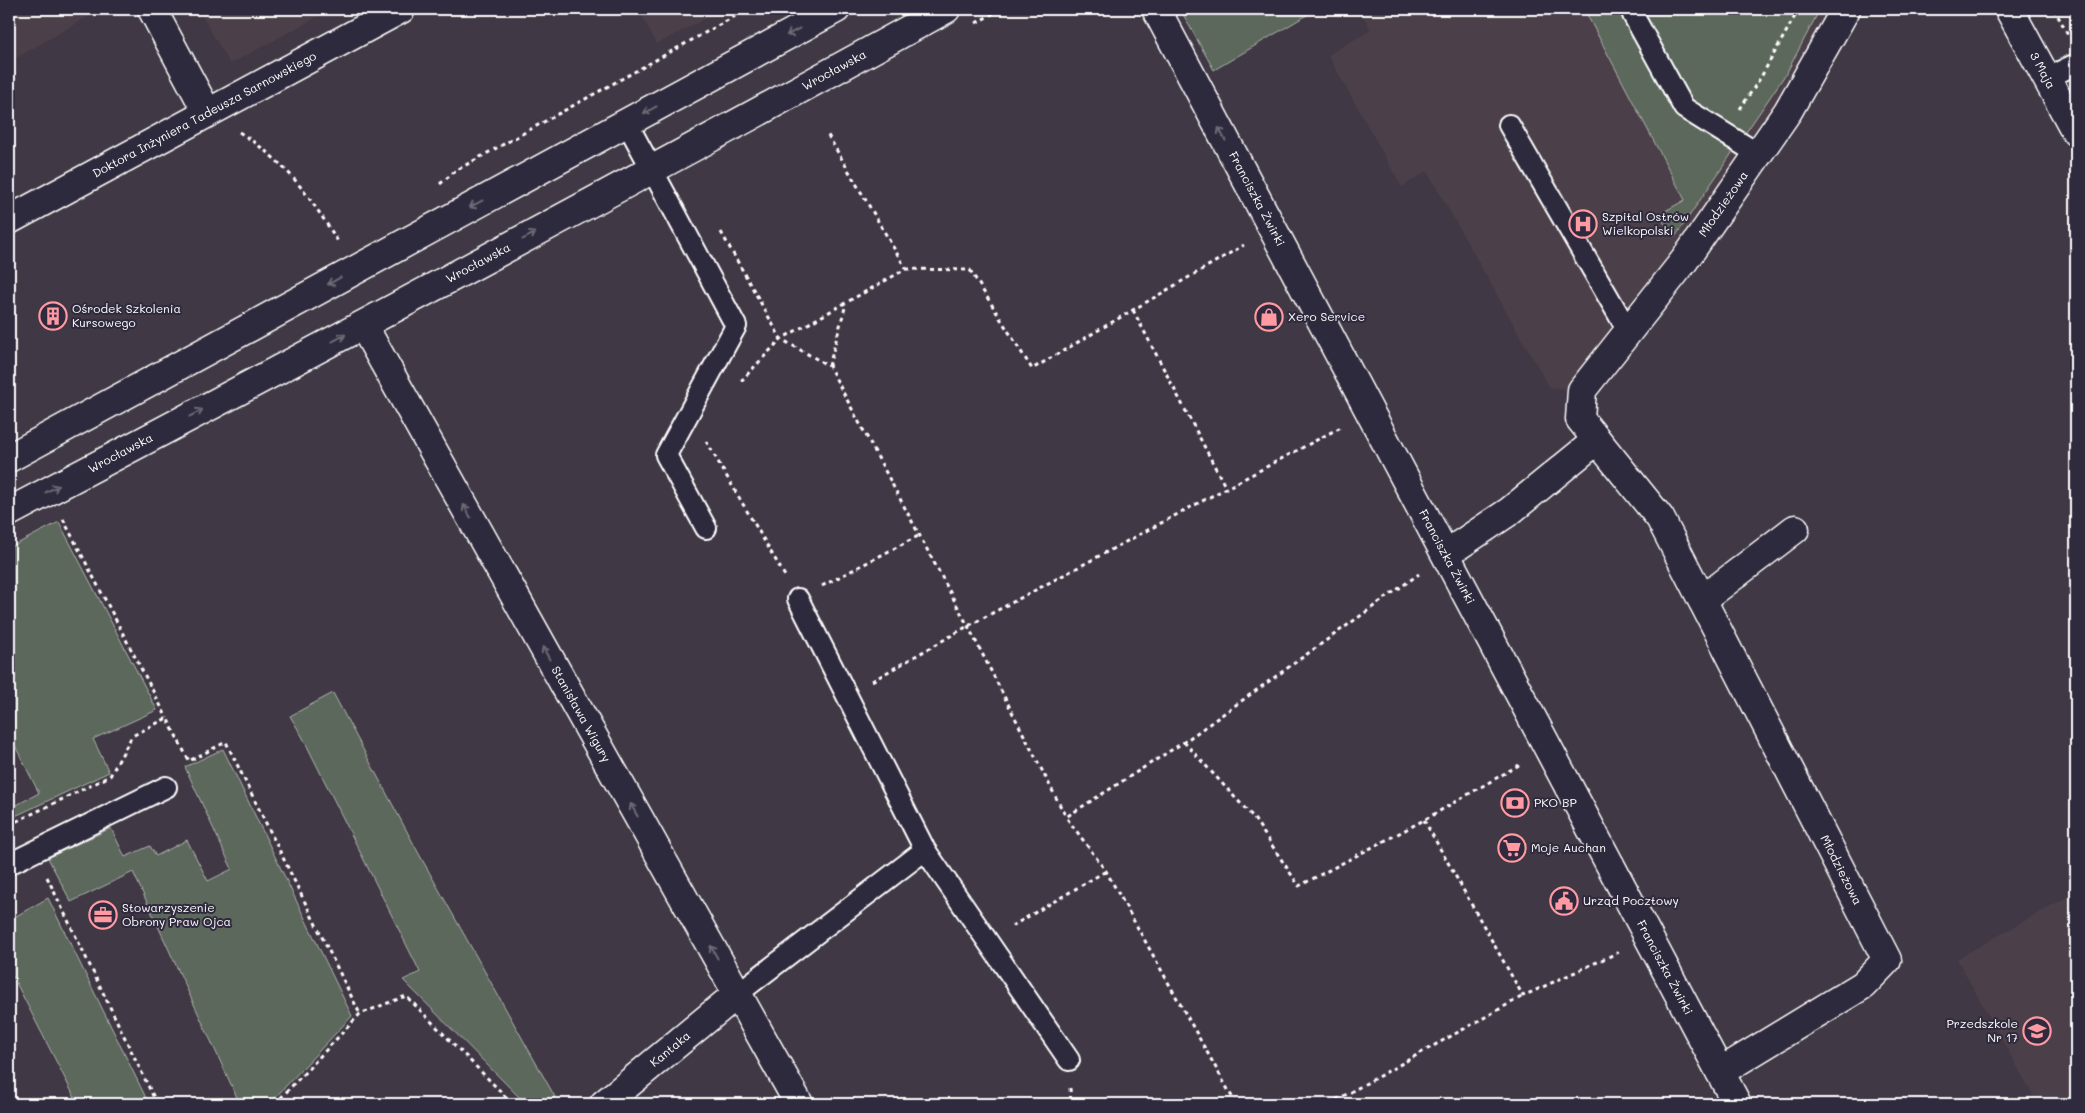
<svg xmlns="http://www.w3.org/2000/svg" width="2085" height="1113" viewBox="0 0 2085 1113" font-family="Mali,sans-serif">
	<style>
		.built { fill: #4c4149 }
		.green { fill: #5c675c; stroke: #aeb3ae }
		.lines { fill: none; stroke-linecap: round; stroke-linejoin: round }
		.service-casing { stroke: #fff; stroke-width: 24 }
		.minor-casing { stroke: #fff; stroke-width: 31 }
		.secondary-casing { stroke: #fff; stroke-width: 31 }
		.path { stroke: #fff; stroke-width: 3; stroke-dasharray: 4 4; stroke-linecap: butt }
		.service { stroke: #2f2a3d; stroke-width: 20 }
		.minor { stroke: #2f2a3d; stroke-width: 28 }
		.secondary { stroke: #2f2a3d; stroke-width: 28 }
		.oneway { stroke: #6d6a77 }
		.labels { text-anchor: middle; stroke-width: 4; stroke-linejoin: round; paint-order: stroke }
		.street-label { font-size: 12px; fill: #fff; stroke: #2f2a3d }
		.poi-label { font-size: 12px; fill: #fff; stroke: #2f2a3d; text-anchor: start }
	</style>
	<rect width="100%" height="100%" fill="#403844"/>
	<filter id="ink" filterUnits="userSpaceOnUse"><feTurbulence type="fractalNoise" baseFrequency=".02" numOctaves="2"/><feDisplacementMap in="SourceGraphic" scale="10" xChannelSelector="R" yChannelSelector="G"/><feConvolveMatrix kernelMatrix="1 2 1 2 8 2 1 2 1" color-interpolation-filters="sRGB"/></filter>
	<g filter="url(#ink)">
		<path class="built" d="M9,9h92l-92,53z
			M198,9h134l-102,55z
			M638,9h85l-66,35z
			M1360,9h470l-42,102 -206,279 -33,-3 -122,-216 -25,16 -74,-132 43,-25z
			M2076,892v212h-38l-81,-145z"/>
		<path class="green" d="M1180,9h137l-103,61z
			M1589,9h231l-33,63 -112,165 -17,-22 27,-15 -100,-189z
			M59,522l98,188 -64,29 16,33 -100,47v-10l30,-16 -30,-59v-186z
			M333,693l86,161 136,243 -9,7h-20l-123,-124 17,-8 -118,-236 -12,-20z
			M223,749l129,267 -83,88h-29l-107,-232 -62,30 -23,-44 63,-30 14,29 25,-11 6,10 31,-16 21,41 24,-12 -47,-102z
			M48,898l101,206h-71l-69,-135v-49z"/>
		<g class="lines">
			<g class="service-casing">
				<path id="service" d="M1633,15l51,93 74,46
					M2047,78l29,-14
					M627,123l109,203 -70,129 40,73
					M1509,125l119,206
					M925,850l144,210
					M9,864l157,-77
					M737,994l188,-144 -127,-251"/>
			</g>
			<g class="minor-casing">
				<g id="minor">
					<path d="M152,9l55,103"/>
					<path id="s1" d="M1156,9l581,1095"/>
					<path id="s2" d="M2009,9l67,123"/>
					<path id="s3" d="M9,220l392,-211"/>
					<path id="s4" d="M363,325l436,779"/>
					<path d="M1446,554l64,-43 87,-71"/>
					<path d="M1702,600l93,-71"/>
					<path id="s5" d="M1720,1072l143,-87 24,-25 -227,-442 -80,-99 2,-29 102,-129 104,-150 58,-102"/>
					<path id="s6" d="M604,1104l133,-110"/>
				</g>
			</g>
			<g class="secondary-casing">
				<g id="secondary">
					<path d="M9,458l827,-449"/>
					<path id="s7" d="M9,512c314,-165 627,-332 937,-503"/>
				</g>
			</g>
			<path class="path" d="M2054,9l15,27
				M976,23l25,-14
				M1740,109l21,-32 38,-68
				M239,132c49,31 70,64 100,111
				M440,184l15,-13 293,-162
				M721,232l60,107 48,27 139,260 98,191
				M906,269l64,1 62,99 212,-124
				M1133,310l93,178
				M829,366l17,-62
				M741,381l40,-42 125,-70 -80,-137
				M706,441l79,135
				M63,519l104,199
				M822,586l98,-51
				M872,681l96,-55 373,-199
				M1184,742l69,75 46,69 125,-66 95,-55
				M1424,820l99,176 96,-44
				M9,825l101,-49 22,-40 35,-18 22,43 37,-19 134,272
				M47,877l110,227
				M1012,926l94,-55
				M1070,1088l1,16
				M275,1104l85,-90 46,-18 107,108
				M1236,1104l-130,-233 -40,-54 118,-75 235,-168
				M1329,1104l194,-108"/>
			<use href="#service" class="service"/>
			<use href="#minor" class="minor"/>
			<use href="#secondary" class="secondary"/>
		</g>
		<defs><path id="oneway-shaft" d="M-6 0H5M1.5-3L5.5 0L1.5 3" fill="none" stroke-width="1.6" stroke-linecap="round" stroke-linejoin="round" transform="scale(1.25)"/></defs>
		<g class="oneway">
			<use href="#oneway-shaft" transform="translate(793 32) rotate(152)"/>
			<use href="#oneway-shaft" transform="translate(650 110) rotate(151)"/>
			<use href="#oneway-shaft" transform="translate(1222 134) rotate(-118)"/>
			<use href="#oneway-shaft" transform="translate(476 204) rotate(152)"/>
			<use href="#oneway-shaft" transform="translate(529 236) rotate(-28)"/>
			<use href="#oneway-shaft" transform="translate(334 281) rotate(151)"/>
			<use href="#oneway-shaft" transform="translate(339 338) rotate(-28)"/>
			<use href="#oneway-shaft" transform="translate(196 413) rotate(-28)"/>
			<use href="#oneway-shaft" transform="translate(52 489) rotate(-28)"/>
			<use href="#oneway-shaft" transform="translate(467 511) rotate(-119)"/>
			<use href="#oneway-shaft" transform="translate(546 653) rotate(-119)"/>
			<use href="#oneway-shaft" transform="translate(634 810) rotate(-119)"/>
			<use href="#oneway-shaft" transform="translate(714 952) rotate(-119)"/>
		</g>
	</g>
	<defs>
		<g id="hospital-ring" transform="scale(1.4375)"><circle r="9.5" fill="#2f2a3d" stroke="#ff9aa2" stroke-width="1.5"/><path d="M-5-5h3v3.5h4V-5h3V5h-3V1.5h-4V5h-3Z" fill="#ff9aa2"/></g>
		<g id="building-ring" transform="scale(1.4375)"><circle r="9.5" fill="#2f2a3d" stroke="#ff9aa2" stroke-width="1.5"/><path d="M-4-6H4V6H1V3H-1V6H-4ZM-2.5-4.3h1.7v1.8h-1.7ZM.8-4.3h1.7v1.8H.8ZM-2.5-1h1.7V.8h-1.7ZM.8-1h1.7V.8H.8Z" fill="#ff9aa2"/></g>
		<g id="shop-ring" transform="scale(1.4375)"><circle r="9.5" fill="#2f2a3d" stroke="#ff9aa2" stroke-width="1.5"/><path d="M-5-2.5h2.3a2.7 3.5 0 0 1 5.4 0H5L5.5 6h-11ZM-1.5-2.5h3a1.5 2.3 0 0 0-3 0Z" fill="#ff9aa2"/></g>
		<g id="bank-ring" transform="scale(1.4375)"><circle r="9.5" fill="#2f2a3d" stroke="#ff9aa2" stroke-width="1.5"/><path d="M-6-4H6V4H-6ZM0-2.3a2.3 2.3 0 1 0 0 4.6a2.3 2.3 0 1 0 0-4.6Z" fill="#ff9aa2"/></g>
		<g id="supermarket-ring" transform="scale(1.4375)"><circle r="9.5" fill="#2f2a3d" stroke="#ff9aa2" stroke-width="1.5"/><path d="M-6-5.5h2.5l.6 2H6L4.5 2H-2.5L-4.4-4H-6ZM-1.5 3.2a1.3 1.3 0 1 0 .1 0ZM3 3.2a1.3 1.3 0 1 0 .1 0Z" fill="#ff9aa2"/></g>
		<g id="civic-ring" transform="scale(1.4375)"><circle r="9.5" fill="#2f2a3d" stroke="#ff9aa2" stroke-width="1.5"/><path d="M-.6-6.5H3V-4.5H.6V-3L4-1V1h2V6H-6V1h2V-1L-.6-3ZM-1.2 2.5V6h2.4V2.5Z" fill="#ff9aa2"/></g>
		<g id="office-ring" transform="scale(1.4375)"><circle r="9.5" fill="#2f2a3d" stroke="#ff9aa2" stroke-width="1.5"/><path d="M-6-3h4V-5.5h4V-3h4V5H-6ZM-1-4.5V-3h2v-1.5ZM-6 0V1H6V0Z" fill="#ff9aa2"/></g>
		<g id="school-ring" transform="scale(1.4375)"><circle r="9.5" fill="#2f2a3d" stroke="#ff9aa2" stroke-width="1.5"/><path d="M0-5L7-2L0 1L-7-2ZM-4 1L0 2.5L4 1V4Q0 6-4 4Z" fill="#ff9aa2"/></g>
	</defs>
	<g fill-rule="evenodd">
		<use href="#hospital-ring" x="1583" y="224"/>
		<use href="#building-ring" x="53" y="316"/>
		<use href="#shop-ring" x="1269" y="317"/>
		<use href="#bank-ring" x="1515" y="803"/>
		<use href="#supermarket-ring" x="1512" y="848"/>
		<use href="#civic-ring" x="1564" y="901"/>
		<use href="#office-ring" x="103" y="915"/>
		<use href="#school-ring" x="2037" y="1031"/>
	</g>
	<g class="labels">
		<g class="street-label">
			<text dy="4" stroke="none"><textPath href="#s7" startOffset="936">Wrocławska</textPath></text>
			<text dy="4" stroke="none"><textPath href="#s2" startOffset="70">3 Maja</textPath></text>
			<text dy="4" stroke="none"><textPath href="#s3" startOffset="222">Doktora Inżyniera Tadeusza Sarnowskiego</textPath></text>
			<text dy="4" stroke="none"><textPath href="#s1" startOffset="215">Franciszka Żwirki</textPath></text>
			<text dy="4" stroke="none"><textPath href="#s5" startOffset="1089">Młodzieżowa</textPath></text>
			<text dy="4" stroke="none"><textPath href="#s7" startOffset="531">Wrocławska</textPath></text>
			<text dy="4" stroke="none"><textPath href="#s7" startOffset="126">Wrocławska</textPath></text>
			<text dy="4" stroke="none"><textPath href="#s1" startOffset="620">Franciszka Żwirki</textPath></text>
			<text dy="4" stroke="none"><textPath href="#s4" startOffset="446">Stanisława Wigury</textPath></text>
			<text transform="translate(1841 870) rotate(63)" y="4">Młodzieżowa</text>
			<text dy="4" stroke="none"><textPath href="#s1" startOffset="1085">Franciszka Żwirki</textPath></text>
			<text dy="4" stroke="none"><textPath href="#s6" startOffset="86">Kantaka</textPath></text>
		</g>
		<g class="poi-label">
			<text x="1602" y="221">Szpital Ostrów<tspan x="1602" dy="14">Wielkopolski</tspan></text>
			<text x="72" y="313">Ośrodek Szkolenia<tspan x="72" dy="14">Kursowego</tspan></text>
			<text x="1288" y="321">Xero Service</text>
			<text x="1534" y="807">PKO BP</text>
			<text x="1531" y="852">Moje Auchan</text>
			<text x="1583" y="905">Urząd Pocztowy</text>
			<text x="122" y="912">Stowarzyszenie<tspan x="122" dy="14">Obrony Praw Ojca</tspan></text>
			<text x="2018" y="1028" text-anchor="end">Przedszkole<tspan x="2018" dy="14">Nr 17</tspan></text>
		</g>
	</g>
	<rect width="2085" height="1113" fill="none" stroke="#2f2a3d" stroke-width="30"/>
	<rect x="15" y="15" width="2055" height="1083" fill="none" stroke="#fff" stroke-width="2" filter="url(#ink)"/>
</svg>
